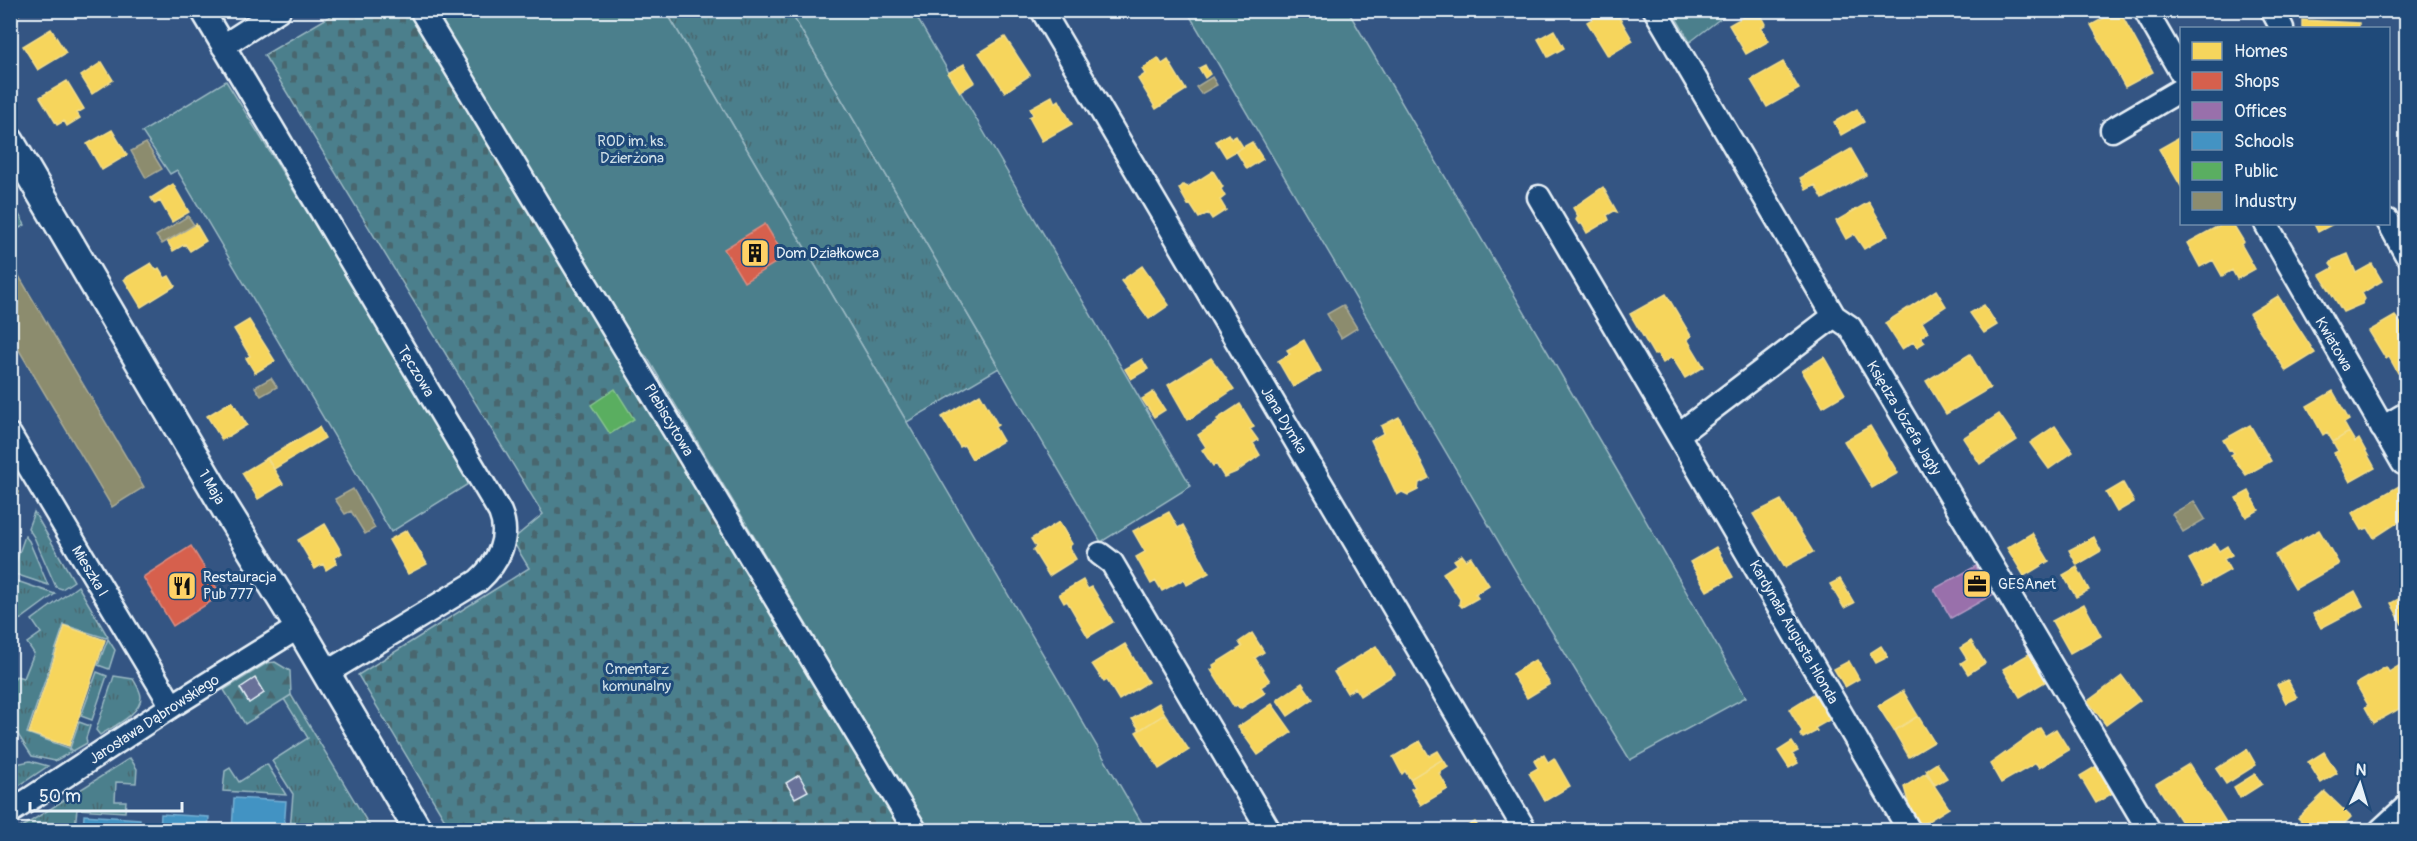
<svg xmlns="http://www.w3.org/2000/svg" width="2417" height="841" viewBox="0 0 2417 841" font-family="Pangolin,sans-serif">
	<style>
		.grass { fill: url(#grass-tufts); stroke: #9ab8c2; stroke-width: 1.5 }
		.forest { fill: url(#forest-firs); stroke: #9ab8c2; stroke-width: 1.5; fill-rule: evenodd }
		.cemetery { fill: url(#cemetery-stones); stroke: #9ab8c2; stroke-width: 1.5 }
		.garden { fill: #4b7f8c; stroke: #9ab8c2; stroke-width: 1.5 }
		.homes { fill: #f6d55c; stroke: #f2dd8b; stroke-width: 1.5 }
		.shops { fill: #d6604d; stroke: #db8c80; stroke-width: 1.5 }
		.offices { fill: #9970ab; stroke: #b197c2; stroke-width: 1.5 }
		.schools { fill: #4393c3; stroke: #74afd3; stroke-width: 1.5 }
		.public { fill: #5aae61; stroke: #85c28e; stroke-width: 1.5 }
		.industry { fill: #8c8c6e; stroke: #a8aa97; stroke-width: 1.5 }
		.building { fill: #687199; stroke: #e8f1f8; stroke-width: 1.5 }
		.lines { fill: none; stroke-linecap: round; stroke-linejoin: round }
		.minor-casing { stroke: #e8f1f8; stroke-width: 27 }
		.tertiary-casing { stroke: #e8f1f8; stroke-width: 32 }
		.minor { stroke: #1f4a7a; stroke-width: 22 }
		.tertiary { stroke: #1f4a7a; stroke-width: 27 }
		.labels { text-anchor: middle; stroke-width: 6; stroke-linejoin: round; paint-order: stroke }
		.park-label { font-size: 15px; fill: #d0e0e8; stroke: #1f4a7a }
		.poi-label { font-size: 15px; fill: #e8f1f8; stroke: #1f4a7a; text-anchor: start }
		.street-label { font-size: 15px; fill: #e8f1f8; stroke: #1f4a7a }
	</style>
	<defs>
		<pattern id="grass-tufts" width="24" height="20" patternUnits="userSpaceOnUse" patternTransform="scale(1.5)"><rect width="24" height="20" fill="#4b7f8c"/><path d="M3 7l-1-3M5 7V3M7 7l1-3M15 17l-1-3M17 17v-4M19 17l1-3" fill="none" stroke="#49666e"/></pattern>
		<pattern id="forest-firs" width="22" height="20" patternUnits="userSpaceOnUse" patternTransform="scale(1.5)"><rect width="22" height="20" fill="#4b7f8c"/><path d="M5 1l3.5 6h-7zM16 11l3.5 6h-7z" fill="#49666e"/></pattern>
		<pattern id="cemetery-stones" width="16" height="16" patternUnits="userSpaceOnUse" patternTransform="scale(1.5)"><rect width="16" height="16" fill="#4b7f8c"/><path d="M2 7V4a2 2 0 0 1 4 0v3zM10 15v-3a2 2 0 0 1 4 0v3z" fill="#49666e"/></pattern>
	</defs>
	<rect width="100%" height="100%" fill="#345583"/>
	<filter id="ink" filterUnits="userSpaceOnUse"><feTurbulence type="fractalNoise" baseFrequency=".0167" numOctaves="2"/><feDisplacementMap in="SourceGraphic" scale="12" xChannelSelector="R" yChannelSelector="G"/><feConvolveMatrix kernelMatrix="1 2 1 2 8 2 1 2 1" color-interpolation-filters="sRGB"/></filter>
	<g filter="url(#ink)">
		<path class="grass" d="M666,11h124l209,357 -92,54z
			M10,199l15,26 -14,8h-1z
			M34,512l40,69 -12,8 -6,-2 -22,-50 -6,-9z
			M25,536l4,5 19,44 -36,-12z
			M11,579l44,15 -34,25 -10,3z
			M78,586l30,51 -2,1 -42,-13 -37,108 42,15 2,4 -16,9 -23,-5 -21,-32v-41l5,-7 8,2 10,-25 -7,-10 14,-10 -9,-13z
			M108,639l7,11 -6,19 -11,-4z
			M97,672l10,4 -15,44 -11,-4z
			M114,676l19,3c3,5 8,12 8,18 0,17 -29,30 -41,38l-4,-5z
			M291,695l81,135h-82l3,-36 -21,-33 36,-23 -24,-39z
			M79,722l11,4 -4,12 1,5 -14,8 -3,-3z
			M130,758l7,11 -1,14 -20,-1 -1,19h11l-1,11 -48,-3 -2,18 -25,-1 -8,4h-25z
			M30,761l18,5 -37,25v-26z
			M267,764l19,31 -63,-4 2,-20 5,-3 9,14z"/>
		<path class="forest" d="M275,662l15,9 1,24 -46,29 -21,-34 43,-27zM255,679l9,14 -15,10 -9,-14z"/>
		<path class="cemetery" d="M339,11h77l489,819h-454l-93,-155 171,-107 -17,-28 31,-26 -279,-459z"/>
		<path class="garden" d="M434,11h232l480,819h-217l-282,-473 -19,-16z
			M790,11h123l278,475 -90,56z
			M1187,11h161l277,473 121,213 -116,63 -92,-151z
			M1672,11h58l-40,31z
			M226,81l247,400 -82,51 -214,-362 -7,4 -28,-42z"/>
		<path class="homes" d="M10,10h16l-16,10z
			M1607,10h8l18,31 -25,15 -21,-34z
			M2119,10l34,62 -28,15 -34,-62z
			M1759,11l7,13 -5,4 8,13 -23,13 -17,-29 23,-13 2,2z
			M2302,20l57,3v5h-57z
			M51,29l15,24 -28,17 -15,-24z
			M1554,30l10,18 -16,9 -10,-18z
			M1005,37l25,38 -25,17 -26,-39z
			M1158,58l4,6 6,-4 18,30 -30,19 -18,-30 7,-5 -3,-5z
			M102,62l11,18 -21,14 -11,-18z
			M1783,62l16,27 -32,18 -16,-27z
			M964,64l11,18 -15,10 -12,-19z
			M1205,65l5,9 -5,4 -6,-10z
			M67,81l17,28 -7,4 3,5 -13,8 -3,-5 -7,4 -17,-28z
			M1052,96l3,7 4,-3 13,24 -30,17 -13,-24 4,-2 -3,-7z
			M1857,109l7,13 -23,13 -7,-13z
			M112,130l15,25 -25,15 -15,-26z
			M2404,131l2,1v16h-3z
			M1228,134l3,5 5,-3 7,11 -17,10 -10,-16z
			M2182,136v52l-23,-39z
			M1252,142l11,17 -16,10 -11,-18z
			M1851,149l15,26 -43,24 -8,-14 -9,5 -6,-12z
			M1213,171l10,16 -2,2 4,7 -5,4 6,10 -14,9 -4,-6 -9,5 -9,-14 -2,1 -9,-16 4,-4 5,2z
			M173,184l16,28 -17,10 -12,-21 -5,3 -4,-6z
			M1603,187l14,25 -3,-1 -7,4 2,5 -22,13 -5,-9h-3l-3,-4 2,-4 -5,-8z
			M1869,202l19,33 -24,14 -10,-15 -8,5 -10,-18z
			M196,224l10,17 -16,10 -5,-7 -12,7 -6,-10z
			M2222,224h11l11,18 -3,2 14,25 -18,10 -5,-9 -10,6 -9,-16 -13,7 -13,-24z
			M2314,224h19l-15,8z
			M2348,254l8,19 16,-9 10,17 -20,12 3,6 -3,5 -19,8 -23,-37 13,-7 -3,-4 3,-4z
			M151,263l5,7 3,-2 6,10 4,-2 6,10 -34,21 -17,-28z
			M1142,266l27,39 -20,14 -28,-38z
			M1936,290l10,16 -24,16 6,10 -7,5 4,5 -8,5 -4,-5 -11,7 -17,-26z
			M1666,294l25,42 -4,3 17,28 -19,11 -13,-21 -9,6 -6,-10 -3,2 -24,-41z
			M2278,296l37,57 -29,18 -37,-57z
			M1984,305l13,20 -13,8 -14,-20z
			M2395,316l11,14v38l-8,5 -9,-16 -3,2 -17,-28z
			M249,320l26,41 -20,12 -9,-15 4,-2 -16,-27z
			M1304,340l17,31 -28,16 -15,-26 12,-7 -3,-4z
			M1970,354l20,34 -44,26 -20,-33z
			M1824,357l21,37 -22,13 -21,-36z
			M1211,358l23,31 -46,31 -20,-35z
			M1142,359l6,10 -17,10 -6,-10z
			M2333,391l16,29 -5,3 5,9 -16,10 -6,-10 -4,3 -16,-29z
			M1153,392l12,18 -11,7 -12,-18z
			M980,394l18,31 -3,2 8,14 -31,18 -8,-14 -4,2 -18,-30z
			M232,401l15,24 -25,15 -15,-24z
			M1240,404l14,23 -4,2 8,11 -5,3 7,12 -24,17 -12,5 -8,-13 -3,2 -11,-16 4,-3 -8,-12 21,-14 -2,-2z
			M1999,414l18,26 -37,24 -17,-26z
			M1399,417l30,61 -10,5 -1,7 -10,5 -6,-3 -5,3 -26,-55 13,-7 -3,-7z
			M2250,425l21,36 -25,14 -15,-20 3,-2 -3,-4 -2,1 -6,-10z
			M1870,426l28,47 -26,15 -28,-47z
			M2055,426l18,26 -24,17 -19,-26z
			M319,427l6,11 -51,31 -7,-11z
			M2349,432l6,10 4,-3 16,29 -25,14 -16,-29 4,-2 -5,-9z
			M267,458l16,26 -25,15 -16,-26z
			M2406,482v35l-32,21 -6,-10 -6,2 -10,-17z
			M2123,483l11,19 -17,10 -11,-19z
			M10,489l9,3 -9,27z
			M2249,491l10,19 -13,7 -10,-19z
			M1781,500l32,52 -28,15 -32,-53z
			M1169,512l9,16 5,-3 26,48 -22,12 -3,-6 -22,12 -6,-10 -5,3 -15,-27 9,-5 -12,-21z
			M1059,522l13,22 -3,3 7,12 -27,17 -16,-26 3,-3 -5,-8z
			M325,524l17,29 -8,5 3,5 -11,7 -3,-6 -8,5 -17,-29z
			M407,530l20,34 -19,10 -19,-34z
			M2319,530l20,34 -44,25 -20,-34z
			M2032,533l17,28 -25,15 -17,-28z
			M2094,537l7,14 -24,14 -8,-15z
			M2215,544l4,7 8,-5 5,9 -8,4 6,11 -27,15 -14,-26z
			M1716,547l17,30 -26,14 -17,-29z
			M1462,555l4,5 5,-3 18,28 -14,9 3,4 -16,9 -3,-3 1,-5 -17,-26 14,-9 -3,-4z
			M2077,567l12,23 -13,7 -13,-22z
			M1840,579l14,24 -10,5 -14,-24z
			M1083,580l5,9 4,-2 21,35 -25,15 -21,-36 -3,2 -5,-9z
			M2355,591l8,15 -42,22 -8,-14z
			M2406,595v27l-4,2 -11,-21z
			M2084,604l17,32 -31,17 -18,-32z
			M65,626l40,14 -36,106 -40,-13z
			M1252,633l12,19 -9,6 15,23 -9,6 4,6 -25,16 -3,-4 -3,2 -23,-37 3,-2 -1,-3 29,-18 -3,-5z
			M1971,641l14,22 -17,11 -7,-11 6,-4 -7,-11z
			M1125,644l23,38 -29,18 -12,-20 -3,2 -12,-18z
			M1376,646l13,21 1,-1 5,8 -35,22 -5,-8 -8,5 -13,-21z
			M1881,646l7,11 -12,6 -6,-10z
			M2036,650l17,27 -33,20 -17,-28z
			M1535,660l15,24 -23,14 -15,-24z
			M1849,661l10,18 -14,8 -11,-18z
			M2405,662l1,44v-1l-32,18 -9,-16 3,-2 -12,-21 30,-17 3,5z
			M2122,676l18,24 -34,25 -18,-24z
			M2288,680l9,18 -11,5 -9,-18z
			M1302,683l11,16 -25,17 -11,-16z
			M1903,691l15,25 -24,15 -16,-25z
			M1815,693l16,26 -16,9 2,3 -14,7 -3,-3 2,-4 -13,-22z
			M1159,703l6,11 -25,16 -8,-11z
			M1272,704l20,28 -34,23 -20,-28z
			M1165,714l24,36 -30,19 -23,-37z
			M1918,716l16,26 -25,15 -15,-26z
			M2040,728l5,8 11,-7 13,21 -30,18 -3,-5 -35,20 -11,-19z
			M1420,741l9,15 9,-5 5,8 -33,20 -5,-8 -3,3 -9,-17z
			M1792,742l6,9 -6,3 6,9 -9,5 -11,-17z
			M2247,749l9,16 -30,19 -10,-15z
			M2324,752l13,21 -16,10 -13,-21z
			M1544,755l4,7 6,-4 16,28 -25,15 -16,-28 9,-5 -4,-7z
			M1443,759l5,8 -9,6 9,16 -27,16 -10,-16 4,-2 -5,-8z
			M2105,761l16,27 -25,15 -16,-27z
			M1937,763l10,15 -12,7 -9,-15z
			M2189,764l42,66h-45l-30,-46z
			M1926,773l23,35 -29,18 -9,-14 -7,-25z
			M2255,774l7,10 -22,14 -6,-11z
			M2325,792l26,25 -13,13h-27l-13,-12z
			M1475,822l5,8h-19l12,-7z"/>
		<path class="shops" d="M765,224l20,33 -41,25 -20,-33z
			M191,546l30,49 -48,31 -30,-49z"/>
		<path class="offices" d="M1976,566l16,29 -41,23 -17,-29z"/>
		<path class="schools" d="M234,798l52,3 -2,29h-52z
			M161,814l48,3 -1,13h-48z
			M84,815l56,4 -1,11h-56z"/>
		<path class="public" d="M615,389l19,30 -24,15 -19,-29z"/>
		<path class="industry" d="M1212,77l5,8 -16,9 -5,-7z
			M146,143l16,26 -16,9 -15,-27z
			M188,216l6,9 -32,19 -6,-8z
			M10,261l134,226 -32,20 -102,-172z
			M1343,305l14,23 -16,10 -14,-24z
			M271,378l6,9 -16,9 -6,-9z
			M353,489l22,39 -10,6 -14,-23 -6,3 -10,-15z
			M2194,501l11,18 -22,13 -11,-18z"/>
		<path class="building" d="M255,678l9,15 -15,10 -9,-15z
			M799,775l9,16 -13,7 -9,-15z"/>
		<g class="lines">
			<g class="minor-casing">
				<path id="minor" d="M202,10l298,502c11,26 -2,51 -22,69l-152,92
					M421,10l494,820
					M1042,10l483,820
					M1655,10l179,306 16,11 299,503
					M2145,10l37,64
					M2272,10l10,18
					M223,46l56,-36
					M2112,130l70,-41
					M1539,197l370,633
					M2388,221l18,33
					M2266,224l137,239
					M2382,428l24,-14
					M1679,434l155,-118
					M10,435l162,271
					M1100,554l12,9 157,267
					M10,812l162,-106 127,-79
					M2381,830l25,-23"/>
			</g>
			<g class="tertiary-casing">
				<path id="tertiary" d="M10,141l215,367 74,119 119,203"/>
			</g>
			<use href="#minor" class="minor"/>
			<use href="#tertiary" class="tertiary"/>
		</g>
	</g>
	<defs>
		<g id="building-square" transform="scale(1.5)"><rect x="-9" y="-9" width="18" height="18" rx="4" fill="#ffd166" stroke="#1f4a7a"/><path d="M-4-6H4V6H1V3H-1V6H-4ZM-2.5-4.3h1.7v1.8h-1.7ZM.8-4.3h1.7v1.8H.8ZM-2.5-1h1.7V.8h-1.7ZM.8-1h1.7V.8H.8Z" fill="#111"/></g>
		<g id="office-square" transform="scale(1.5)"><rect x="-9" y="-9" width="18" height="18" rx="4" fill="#ffd166" stroke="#1f4a7a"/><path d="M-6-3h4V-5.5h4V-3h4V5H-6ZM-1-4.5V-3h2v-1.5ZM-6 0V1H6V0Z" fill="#111"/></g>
		<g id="restaurant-square" transform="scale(1.5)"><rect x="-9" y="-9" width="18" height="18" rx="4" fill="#ffd166" stroke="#1f4a7a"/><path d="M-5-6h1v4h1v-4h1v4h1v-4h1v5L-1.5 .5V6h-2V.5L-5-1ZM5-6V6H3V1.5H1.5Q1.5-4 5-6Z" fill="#111"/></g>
	</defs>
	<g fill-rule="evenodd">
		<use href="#building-square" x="755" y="253"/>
		<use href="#office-square" x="1977" y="584"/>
		<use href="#restaurant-square" x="182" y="586"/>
	</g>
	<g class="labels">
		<g class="park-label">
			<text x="632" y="146">ROD im. ks.<tspan x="632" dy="17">Dzierżona</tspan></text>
			<text x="637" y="674">Cmentarz<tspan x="637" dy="17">komunalny</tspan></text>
		</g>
		<g class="poi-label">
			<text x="776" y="258">Dom Działkowca</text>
			<text x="203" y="582">Restauracja<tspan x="203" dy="17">Pub 777</tspan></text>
			<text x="1998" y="589">GESAnet</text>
		</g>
		<g class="street-label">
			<text transform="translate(2334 344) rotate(60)" y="5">Kwiatowa</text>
			<text transform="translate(416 371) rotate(59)" y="5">Tęczowa</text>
			<text transform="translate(1904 418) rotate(59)" y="5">Księdza Józefa Jagły</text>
			<text transform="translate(669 420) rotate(59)" y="5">Plebiscytowa</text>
			<text transform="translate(1284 420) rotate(59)" y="5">Jana Dymka</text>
			<text transform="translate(212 487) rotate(60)" y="5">1 Maja</text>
			<text transform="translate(90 571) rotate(59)" y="5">Mieszka I</text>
			<text transform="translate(1794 632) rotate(60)" y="5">Kardynała Augusta Hlonda</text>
			<text transform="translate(154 719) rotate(-33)" y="5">Jarosława Dąbrowskiego</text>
		</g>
	</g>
	<rect width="2417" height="841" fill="none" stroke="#1f4a7a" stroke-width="36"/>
	<rect x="18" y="18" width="2381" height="805" fill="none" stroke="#e8f1f8" stroke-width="2" filter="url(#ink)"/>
	<rect x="2180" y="27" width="210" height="198" fill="#1f4a7a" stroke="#6f8dac" stroke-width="1.5"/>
	<rect x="2192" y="42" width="30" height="18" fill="#f6d55c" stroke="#6f8dac" stroke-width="1.5"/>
	<text x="2234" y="57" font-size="18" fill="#e8f1f8">Homes</text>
	<rect x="2192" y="72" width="30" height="18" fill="#d6604d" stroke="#6f8dac" stroke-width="1.5"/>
	<text x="2234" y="87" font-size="18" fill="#e8f1f8">Shops</text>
	<rect x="2192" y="102" width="30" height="18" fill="#9970ab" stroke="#6f8dac" stroke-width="1.5"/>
	<text x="2234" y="117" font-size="18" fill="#e8f1f8">Offices</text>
	<rect x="2192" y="132" width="30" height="18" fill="#4393c3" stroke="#6f8dac" stroke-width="1.5"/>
	<text x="2234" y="147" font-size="18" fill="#e8f1f8">Schools</text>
	<rect x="2192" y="162" width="30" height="18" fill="#5aae61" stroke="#6f8dac" stroke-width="1.5"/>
	<text x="2234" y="177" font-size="18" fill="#e8f1f8">Public</text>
	<rect x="2192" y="192" width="30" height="18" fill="#8c8c6e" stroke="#6f8dac" stroke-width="1.5"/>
	<text x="2234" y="207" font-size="18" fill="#e8f1f8">Industry</text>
	<g transform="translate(2360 784) rotate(4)" stroke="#1f4a7a" stroke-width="4.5" paint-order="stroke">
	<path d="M0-4.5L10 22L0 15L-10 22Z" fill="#e8f1f8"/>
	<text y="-9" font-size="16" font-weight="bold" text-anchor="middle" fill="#e8f1f8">N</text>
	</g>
	<path d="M30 802v9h152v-9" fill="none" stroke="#e8f1f8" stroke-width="3"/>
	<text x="39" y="802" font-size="18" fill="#e8f1f8" stroke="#1f4a7a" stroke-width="4.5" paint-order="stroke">50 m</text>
</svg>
